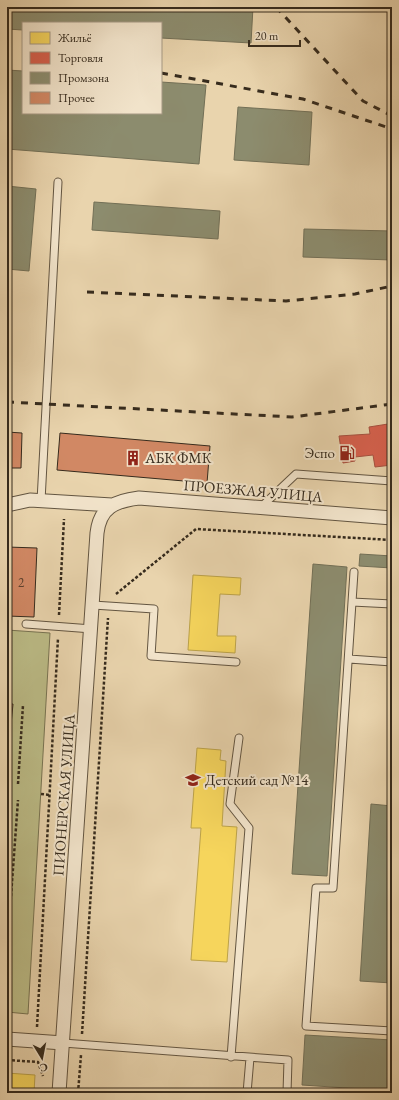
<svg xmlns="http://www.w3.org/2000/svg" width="399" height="1100" viewBox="0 0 399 1100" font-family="'EB Garamond',serif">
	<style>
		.green { fill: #bbbb86; stroke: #787352 }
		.homes { fill: #f6d55c; stroke: #bca249 }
		.shops { fill: #d6604d; stroke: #a6503f }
		.industry { fill: #8c8c6e; stroke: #726f56 }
		.building { fill: #d18864; stroke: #362b1d }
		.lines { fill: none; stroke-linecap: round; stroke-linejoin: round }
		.service-casing { stroke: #635541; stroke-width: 9 }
		.minor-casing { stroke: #635541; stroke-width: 15 }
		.path { stroke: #362b1d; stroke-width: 2.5; stroke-dasharray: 3 2; stroke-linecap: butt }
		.service { stroke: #f1e3ca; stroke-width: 7 }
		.minor { stroke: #f1e3ca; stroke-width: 13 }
		.rail { stroke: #362b1d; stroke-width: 3; stroke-dasharray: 7 7; stroke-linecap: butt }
		.labels { text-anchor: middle; stroke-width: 4; stroke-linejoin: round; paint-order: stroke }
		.number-label { font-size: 13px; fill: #5d422f }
		.poi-label { font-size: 15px; fill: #362b1d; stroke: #f1e3ca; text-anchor: start }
		.street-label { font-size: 15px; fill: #362b1d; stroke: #f1e3ca }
	</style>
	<rect width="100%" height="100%" fill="#e9d4ad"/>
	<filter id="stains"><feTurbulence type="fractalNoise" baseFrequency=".005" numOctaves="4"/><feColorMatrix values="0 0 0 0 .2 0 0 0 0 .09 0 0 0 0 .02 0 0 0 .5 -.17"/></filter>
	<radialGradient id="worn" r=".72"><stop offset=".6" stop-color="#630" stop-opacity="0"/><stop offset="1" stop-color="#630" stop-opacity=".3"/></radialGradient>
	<path class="green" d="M7,630l43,3 -22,381 -21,-2z"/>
	<path class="homes" d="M193,575l48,3 -1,17 -20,-1 -3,42h19l-1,17 -47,-3z
		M197,748l24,2 -1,10 6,1 -4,65 15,1 -10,135 -36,-2 10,-132h-10z
		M7,1073l28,2 -1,18h-27z"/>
	<path class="shops" d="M388,424l4,41 -17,2 -2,-12 -18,2v4l-12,2 -4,-27 31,-2 -1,-7z"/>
	<path class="industry" d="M7,7h246l-2,36 -90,-5v-15h-138v7l-16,-1z
		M7,70l16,1v42h138v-31l45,3 -7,79 -192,-15z
		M238,107l74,5 -3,53 -75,-5z
		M7,186l29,3 -7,82 -22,-2z
		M94,202l126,9 -2,28 -126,-9z
		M304,229l88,2v29l-89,-3z
		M360,554l32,2v12l-33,-2z
		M313,564l34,3 -20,309 -35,-2z
		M371,804l21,2v177l-32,-2z
		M305,1035l87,5v51l-90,-6z"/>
	<path class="building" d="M7,432l15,1 -1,35h-14z
		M60,433l150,13 -3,37 -150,-13z
		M7,547l30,1 -3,69 -27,-1z
		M7,704h6l-5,52h-1z"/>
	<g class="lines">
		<g class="service-casing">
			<path id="service" d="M41,501l17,-319
				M260,508l36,-34 96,7
				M354,572l-21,316h-17l-10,138 86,5
				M352,602l40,2
				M93,605l61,4 -3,47 85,6
				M26,624l66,5
				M349,659l43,3
				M63,1043l225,17 -1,33
				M231,1057l18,-229 -19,-24 9,-66
				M247,1093l3,-35"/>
		</g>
		<g class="minor-casing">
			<path id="minor" d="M7,505l23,-5 82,5
				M7,1039l56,4
				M59,1093l38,-560c3,-26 18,-32 42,-35l253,20"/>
		</g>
		<path class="path" d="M116,594l80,-65 196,11
			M59,615l5,-96
			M18,784l5,-79
			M41,794l9,1
			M7,951l11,-151
			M37,1027l21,-389
			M82,1034l26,-416
			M7,1060l31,2 5,14
			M78,1093l3,-38"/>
		<use href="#service" class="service"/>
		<use href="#minor" class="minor"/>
		<path class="rail" d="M276,7l87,94 29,15
			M161,73l142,26 89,30
			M87,292l199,9 69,-7 37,-8
			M7,402l285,15 100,-13"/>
	</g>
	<defs>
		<g id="fuel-bare" transform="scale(1.2)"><path d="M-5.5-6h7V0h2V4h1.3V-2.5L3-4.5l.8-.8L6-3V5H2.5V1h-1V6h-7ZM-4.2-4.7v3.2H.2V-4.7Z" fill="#8f2418" stroke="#f1e3ca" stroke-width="2.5" paint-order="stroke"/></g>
		<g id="building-bare" transform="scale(1.2)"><path d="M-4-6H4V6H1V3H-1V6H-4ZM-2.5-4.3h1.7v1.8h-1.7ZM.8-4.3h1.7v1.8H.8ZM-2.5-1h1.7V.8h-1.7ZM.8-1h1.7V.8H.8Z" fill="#8f2418" stroke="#f1e3ca" stroke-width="2.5" paint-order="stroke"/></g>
		<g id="school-bare" transform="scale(1.2)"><path d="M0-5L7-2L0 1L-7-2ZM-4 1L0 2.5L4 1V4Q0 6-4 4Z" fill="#8f2418" stroke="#f1e3ca" stroke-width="2.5" paint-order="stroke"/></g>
	</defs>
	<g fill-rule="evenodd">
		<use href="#fuel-bare" x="347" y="453"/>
		<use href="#building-bare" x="133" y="458"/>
		<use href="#school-bare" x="193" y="780"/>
	</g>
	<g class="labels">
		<g class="number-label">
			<text x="21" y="587">2</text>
		</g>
		<g class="poi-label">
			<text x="335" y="458" text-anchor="end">Эспо</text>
			<text x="145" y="463">АБК ФМК</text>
			<text x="205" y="785">Детский сад №14</text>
		</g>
		<g class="street-label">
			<text transform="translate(253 491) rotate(5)" y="5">ПРОЕЗЖАЯ УЛИЦА</text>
			<text transform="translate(64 795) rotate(-86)" y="5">ПИОНЕРСКАЯ УЛИЦА</text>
		</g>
	</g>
	<rect width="399" height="1100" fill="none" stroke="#e9d4ad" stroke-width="24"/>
	<rect x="8" y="8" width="383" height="1084" fill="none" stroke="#362b1d" stroke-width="2"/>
	<rect x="12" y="12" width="375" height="1076" fill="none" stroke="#362b1d"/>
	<rect x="22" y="22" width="140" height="92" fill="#f1e3ca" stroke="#a69985"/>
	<rect x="30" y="32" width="20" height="12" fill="#f6d55c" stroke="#a69985"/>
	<text x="58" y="42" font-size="12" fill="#362b1d">Жильё</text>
	<rect x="30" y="52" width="20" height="12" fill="#d6604d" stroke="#a69985"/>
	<text x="58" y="62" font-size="12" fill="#362b1d">Торговля</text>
	<rect x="30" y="72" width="20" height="12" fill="#8c8c6e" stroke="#a69985"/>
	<text x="58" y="82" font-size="12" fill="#362b1d">Промзона</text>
	<rect x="30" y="92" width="20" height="12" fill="#d18864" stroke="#a69985"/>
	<text x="58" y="102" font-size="12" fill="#362b1d">Прочее</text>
	<g transform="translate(42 1058) rotate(170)" stroke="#f1e3ca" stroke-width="3" paint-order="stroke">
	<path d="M0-3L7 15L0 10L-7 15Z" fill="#362b1d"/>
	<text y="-6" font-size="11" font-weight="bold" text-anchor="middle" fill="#362b1d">С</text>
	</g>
	<path d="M249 40v6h51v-6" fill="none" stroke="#362b1d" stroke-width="2"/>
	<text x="255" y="40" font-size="12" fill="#362b1d" stroke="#f1e3ca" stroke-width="3" paint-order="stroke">20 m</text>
	<rect width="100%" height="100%" filter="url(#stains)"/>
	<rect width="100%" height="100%" fill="url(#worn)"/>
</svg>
